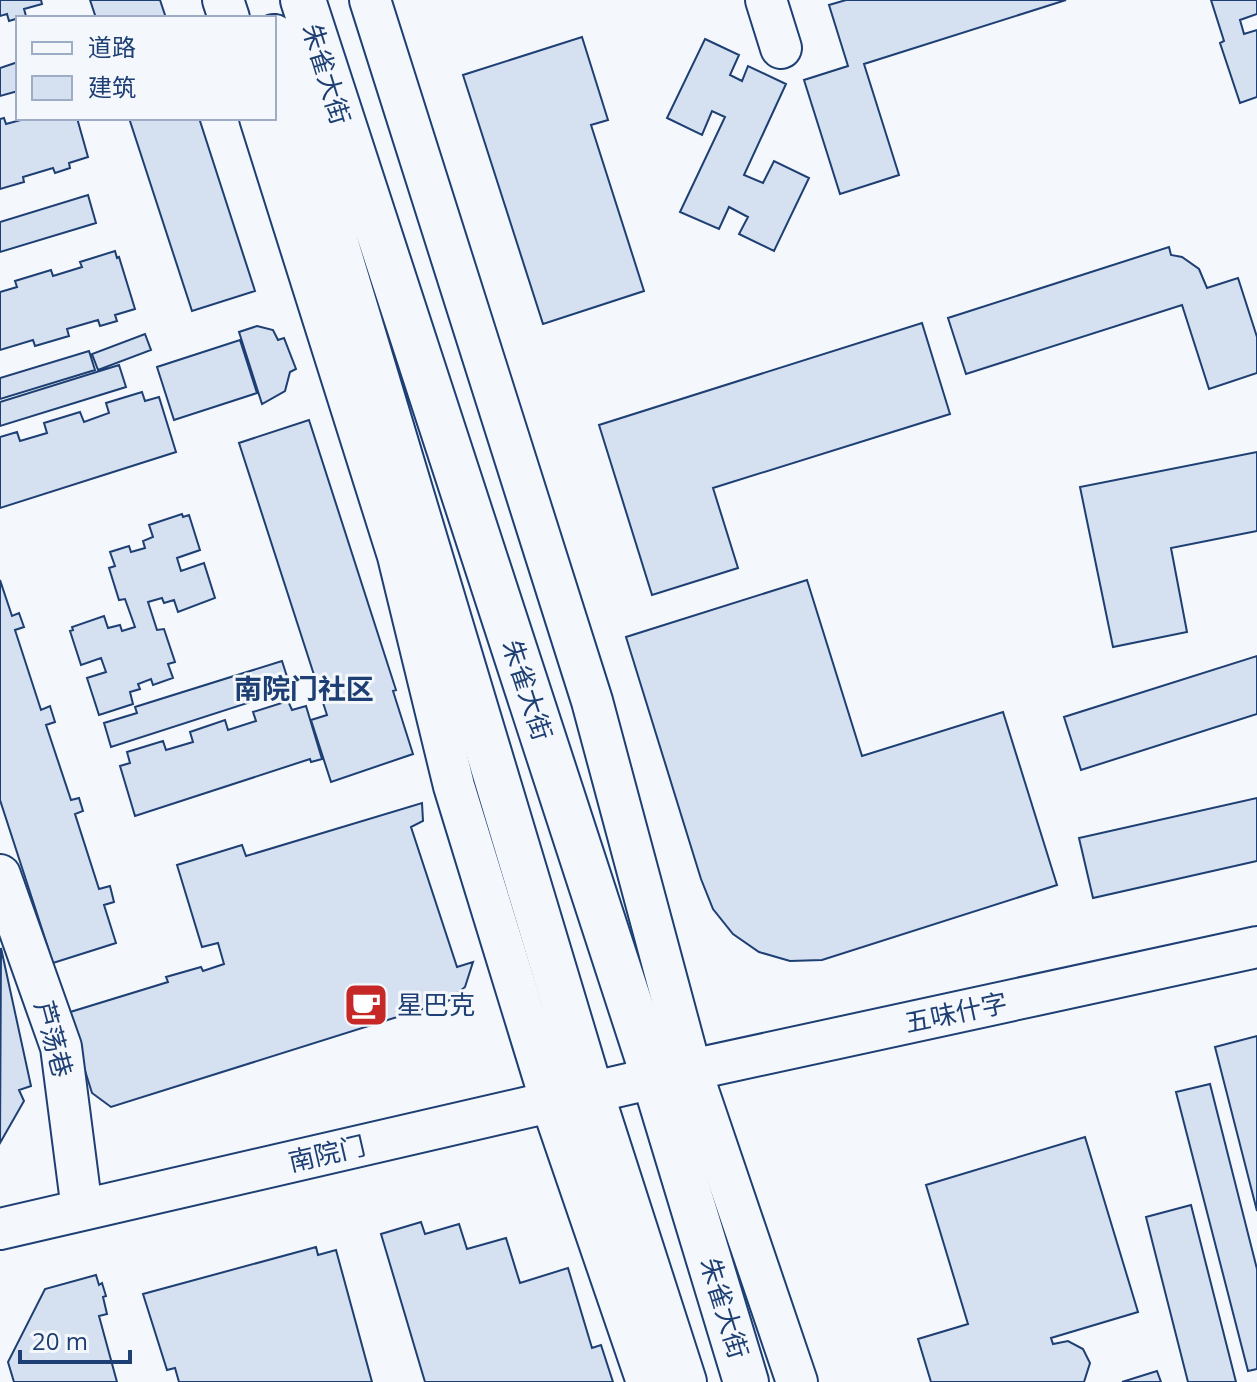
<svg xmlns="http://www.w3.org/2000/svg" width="1257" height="1382" viewBox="0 0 1257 1382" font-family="'Open Sans','Noto Sans SC',sans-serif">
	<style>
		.building { fill: #d5e0f0; stroke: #1d3f73; stroke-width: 2 }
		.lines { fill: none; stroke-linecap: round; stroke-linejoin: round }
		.minor-casing { stroke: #1d3f73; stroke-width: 44 }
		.major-casing { stroke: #1d3f73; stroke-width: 48 }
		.minor { stroke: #f4f7fb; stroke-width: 40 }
		.major { stroke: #f4f7fb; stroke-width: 44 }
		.labels { text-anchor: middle; stroke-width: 6; stroke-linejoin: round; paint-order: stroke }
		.street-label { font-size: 26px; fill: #1d3f73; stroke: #f4f7fb }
		.poi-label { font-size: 26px; fill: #1d3f73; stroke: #f4f7fb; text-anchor: start }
		.neighbourhood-label { font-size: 28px; font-weight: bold; fill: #1d3f73; stroke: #f4f7fb }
	</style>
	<rect width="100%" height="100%" fill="#f4f7fb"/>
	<path class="building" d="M0,0h41l1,4 -18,5 2,7 -17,5 -2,-7 -7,2z
		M90,0h70l6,18h-70z
		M846,0h220l-202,64 35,111 -59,19 -36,-114 44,-14 -19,-61z
		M1211,0h46v14l-17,6 4,14 13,-4v67l-17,6 -20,-60 4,-2z
		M582,37l26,83 -17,5 53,166 -101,33 -80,-249z
		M705,39l34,16 -9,20 12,6 6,-15 38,18 -42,91 19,8 11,-22 35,17 -35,73 -35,-17 9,-17 -19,-10 -10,22 -39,-17 45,-95 -13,-6 -10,24 -35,-17z
		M18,62v29l-18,5v-28z
		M4,118l2,6 22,-6h49l11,39 -19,6 1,5 -15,5 -2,-5 -30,9 1,5 -24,7v-70z
		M129,118h70l56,173 -63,20z
		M88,195l8,28 -96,29v-30z
		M1169,247l2,8 11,2 17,12 8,19 31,-10 19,59v36l-48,16 -27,-84 -216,69 -18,-56z
		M115,251l2,7 2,-1 16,52 -20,6 2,6 -17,5 -2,-6 -31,9 2,7 -34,10 -2,-6 -33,10v-58l17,-5 -2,-6 36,-11 2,6 29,-9 -2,-5z
		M922,323l28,91 -237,74 25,80 -86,27 -53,-170z
		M257,326l16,4 5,10 6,-2 12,31 -6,3 -5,19 -23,13 -23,-72z
		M145,334l6,16 -53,20 -6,-16z
		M240,340l17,53 -83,27 -17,-53z
		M89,351l6,19 -95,29v-21z
		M119,365l7,22 -126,39v-24z
		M142,392l3,9 14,-4 17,55 -176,56v-71l17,-5 3,9 27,-8 -3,-10 36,-11 4,10 25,-9 -3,-10z
		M309,420l87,270 -3,1 20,63 -82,28 -20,-62 16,-5 -88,-272z
		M1257,452v79l-86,17 16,84 -74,15 -33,-160z
		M182,514l1,3 6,-2 11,35 -23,8 4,13 23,-8 11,35 -37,14 -4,-12 -10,3 -2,-5 -14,4 9,28 7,-1 11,33 -7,2 5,14 -20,7 -2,-6 -13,5 2,5 -10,3 3,12 -34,11 -12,-37 19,-6 -5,-14 -20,7 -11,-34 3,-1 -1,-3 32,-11 4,12 12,-3 2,6 13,-4 -10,-28 -6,1 -10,-32 6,-2 -5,-14 19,-6 2,6 14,-4 -2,-7 10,-4 -4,-12z
		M0,580l12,36 7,-3 5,14 -9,3 26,80 9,-4 5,16 -9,3 25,75 8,-2 4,13 -8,3 24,75 11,-3 4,16 -10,3 12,38 -63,20 -53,-163z
		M807,580l55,176 141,-44 54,173 -235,75 -32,1 -31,-9 -26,-18 -20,-25 -12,-30 -75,-242z
		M1257,656v58l-176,56 -17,-53z
		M282,661l9,28 -180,58 -7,-24 33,-10 -2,-6z
		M288,701l4,9 14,-4 16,53 -11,3 -1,-3 -175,57 -15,-50 10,-3 -3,-11 36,-11 3,9 27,-8 -3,-10 35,-12 3,10 28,-9 -3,-9z
		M1257,798v63l-164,37 -14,-60z
		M422,803l1,18 -12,6 46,140 16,-5 -8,25 -17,14 -337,106 -19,-14 -25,-80 101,-31 -2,-5 35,-10 2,4 21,-7 -6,-21 -16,4 -25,-82 65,-20 4,11z
		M1,948l30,138 -12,4 5,11 -24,42z
		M1257,1036v175l-42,-164z
		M1210,1084l47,185v100l-9,2 -72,-279z
		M1085,1137l53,175 -87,26 2,6 15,-3 15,8 7,14 -6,19h-153l-13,-43 50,-15 -42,-139z
		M1191,1205l45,177h-48l-42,-165z
		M421,1222l4,12 34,-10 8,25 39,-11 14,45 48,-15 24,80 9,-3 12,37h-188l-44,-148z
		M316,1247l2,8 18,-5 36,132h-193l-4,-14 -8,2 -24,-76z
		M96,1275l3,10 3,-2 4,13 -3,1 4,17 -8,2 18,66h-103l-6,-20 37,-73z
		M1157,1371l4,11h-39z"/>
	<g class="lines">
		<g class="minor-casing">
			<path id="minor" d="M223,0l6,18
				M370,0l222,701 99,369 106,312
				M766,0l15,48
				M260,118l138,438 56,230 97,316 96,280
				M0,875l61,172 21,163
				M0,1229l654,-151 603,-131"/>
		</g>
		<g class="major-casing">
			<path id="major" d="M303,0l351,1078 92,304
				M274,37l317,1056 93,289"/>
		</g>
		<use href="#minor" class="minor"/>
		<use href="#major" class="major"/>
	</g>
	<defs>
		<g id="cafe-square" transform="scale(2.3)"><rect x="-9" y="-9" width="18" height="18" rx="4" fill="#c62828" stroke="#f4f7fb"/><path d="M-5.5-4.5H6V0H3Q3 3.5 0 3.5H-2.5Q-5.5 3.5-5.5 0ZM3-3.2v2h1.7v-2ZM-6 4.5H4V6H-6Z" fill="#fff"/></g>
	</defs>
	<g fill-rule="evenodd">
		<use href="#cafe-square" x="366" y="1005"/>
	</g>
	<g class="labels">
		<g class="street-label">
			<text transform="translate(326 74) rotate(73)" y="9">朱雀大街</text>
			<text transform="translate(527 690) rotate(72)" y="9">朱雀大街</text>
			<text transform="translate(956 1013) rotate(-12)" y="9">五味什字</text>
			<text transform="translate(53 1039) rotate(75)" y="9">芦荡巷</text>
			<text transform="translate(327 1154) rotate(-13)" y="9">南院门</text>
			<text transform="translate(724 1308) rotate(73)" y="9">朱雀大街</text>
		</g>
		<g class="poi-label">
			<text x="397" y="1014">星巴克</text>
		</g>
		<g class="neighbourhood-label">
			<text x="304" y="699">南院门社区</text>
		</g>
	</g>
	<rect x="16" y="16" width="260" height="104" fill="#f4f7fb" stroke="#9eadc5" stroke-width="2"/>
	<rect x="32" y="42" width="40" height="12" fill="#f4f7fb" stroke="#9eadc5" stroke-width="2"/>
	<text x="88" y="56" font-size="24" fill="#1d3f73">道路</text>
	<rect x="32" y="76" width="40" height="24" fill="#d5e0f0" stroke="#9eadc5" stroke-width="2"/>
	<text x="88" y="96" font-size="24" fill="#1d3f73">建筑</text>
	<path d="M20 1350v12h110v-12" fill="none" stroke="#1d3f73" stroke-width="4"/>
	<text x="32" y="1350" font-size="24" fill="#1d3f73" stroke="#f4f7fb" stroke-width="6" paint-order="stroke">20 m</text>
</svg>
